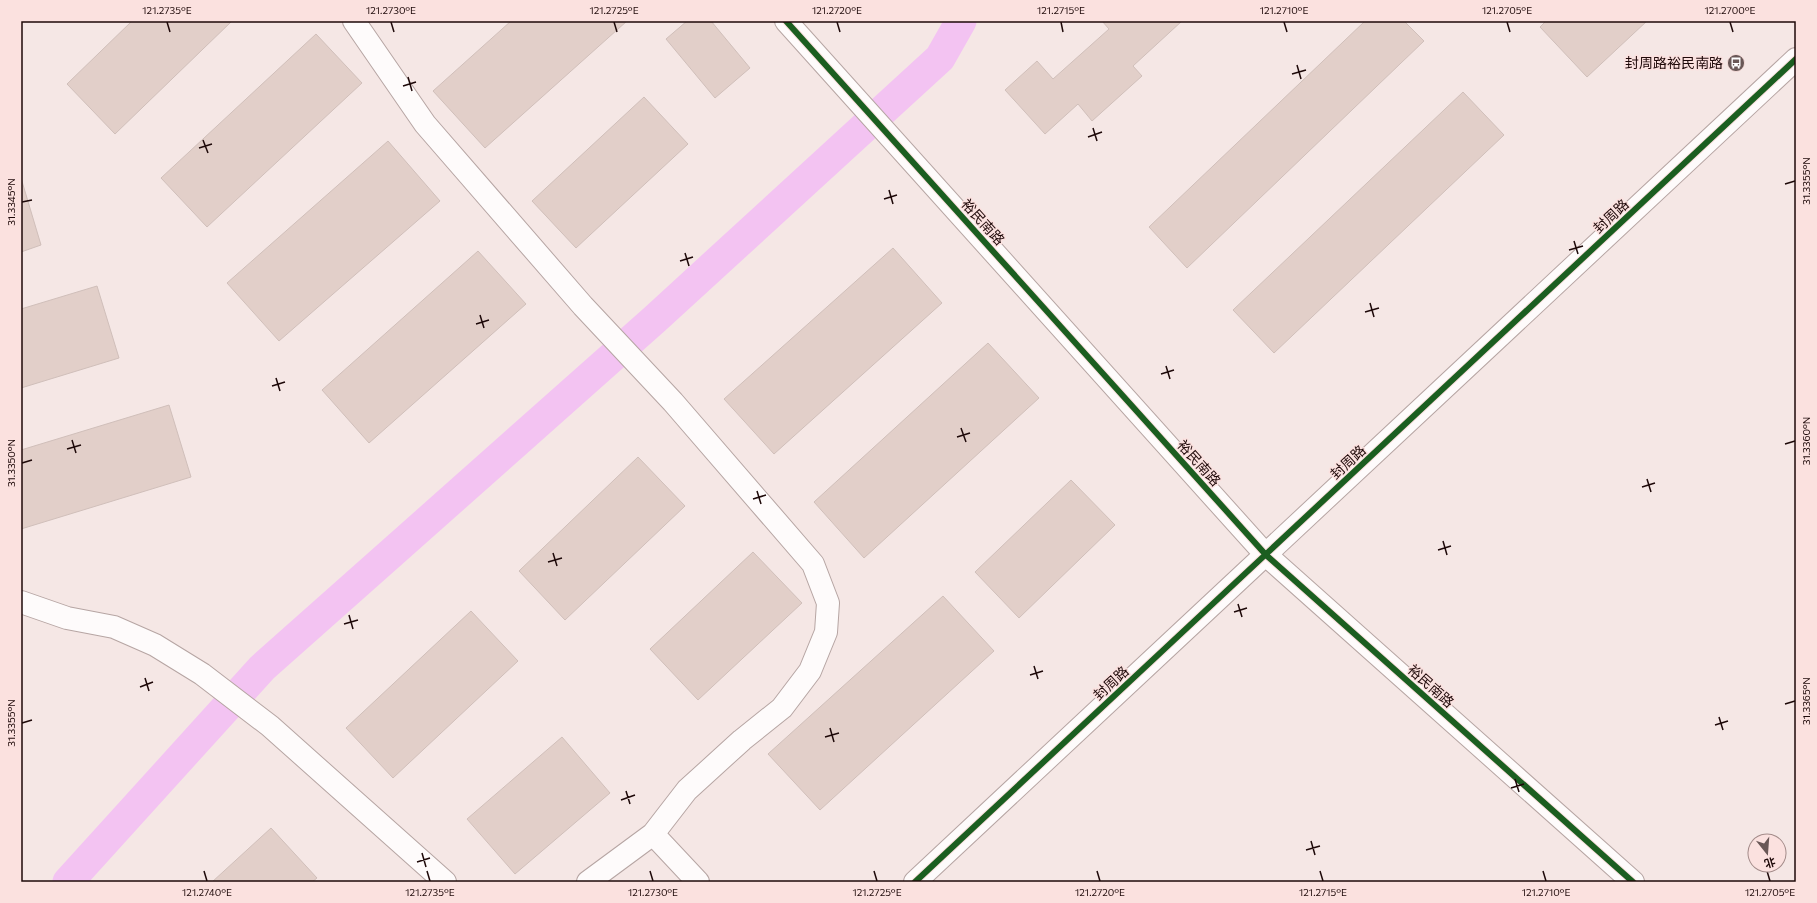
<svg xmlns="http://www.w3.org/2000/svg" width="1817" height="903" viewBox="0 0 1817 903" font-family="Commissioner,'Noto Sans SC',sans-serif">
	<style>
		.lines { fill: none; stroke-linecap: round; stroke-linejoin: round }
		.canal { stroke: #f3c3f2; stroke-width: 31 }
		.building { fill: #e2cfc9; stroke: #d0bfba }
		.minor-casing { stroke: #b6a5a3; stroke-width: 24 }
		.minor { stroke: #fefbfb; stroke-width: 22 }
		.cycleway-casing { stroke: #fbe1df; stroke-width: 8 }
		.cycleway { stroke: #1b5e20; stroke-width: 6 }
		.ticks { fill: none; stroke: #1e0909; stroke-width: 1.5 }
		.labels { text-anchor: middle; stroke-width: 3; stroke-linejoin: round; paint-order: stroke }
		.poi-label { font-size: 14px; fill: #1e0909; stroke: #fbe1df; text-anchor: end }
		.street-label { font-size: 14px; fill: #1e0909; stroke: #fbe1df }
		.neatline { fill: none; stroke: #1e0909; stroke-width: 1.5 }
		.ticks-label { font-size: 10px; text-anchor: middle; fill: #1e0909 }
	</style>
	<rect width="100%" height="100%" fill="#f5e7e5"/>
	<g class="lines">
		<path class="canal" d="M68,882l194,-214 393,-349 285,-261 21,-37"/>
	</g>
	<path class="building" d="M132,21h100l-117,113 -48,-50z
		M511,21h116l-142,127 -52,-57z
		M687,21h24l39,47 -35,30 -49,-59z
		M1102,21h80l-49,45 9,10 -50,45 -14,-17 -33,30 -40,-44 32,-29 16,18 56,-50z
		M1365,21h39l20,20 -237,227 -38,-41z
		M1546,21h101l-60,56 -47,-50z
		M316,34l46,49 -155,144 -46,-49z
		M1463,92l41,43 -230,218 -41,-43z
		M644,97l44,47 -112,104 -44,-47z
		M388,141l52,60 -161,140 -52,-58z
		M21,178l20,67 -20,7z
		M893,248l49,55 -168,151 -50,-55z
		M478,251l48,53 -157,139 -47,-53z
		M97,286l22,72 -98,30v-79z
		M988,343l51,55 -175,160 -50,-56z
		M169,405l22,72 -170,52v-79z
		M638,457l47,49 -120,114 -46,-49z
		M1071,480l44,45 -96,93 -44,-46z
		M753,552l49,51 -104,97 -48,-51z
		M943,596l51,55 -174,159 -52,-56z
		M471,611l47,50 -125,117 -47,-50z
		M562,737l48,56 -95,81 -48,-55z
		M271,828l46,50 -5,4h-100z"/>
	<g class="lines">
		<g class="minor-casing">
			<path id="minor" d="M354,21l71,103 158,182 90,96 140,162 15,39 -2,29 -16,39 -28,37 -40,32 -55,50 -34,44
				M786,21l480,534 367,327
				M21,602l46,16 47,9 41,18 47,29 68,52 175,156
				M588,882l65,-48 45,48
				M915,882l881,-823"/>
		</g>
		<use href="#minor" class="minor"/>
		<g class="cycleway-casing">
			<path id="cycleway" d="M786,21l480,534 367,327
				M915,882l881,-823"/>
		</g>
		<use href="#cycleway" class="cycleway"/>
	</g>
	<path class="ticks" d="M167,22l3,10M391,22l3,10M614,22l3,10M837,22l3,10M1061,22l2,10M1284,22l3,10M1507,22l3,10M1730,22l3,10M1297,65l4,14M1292,74l14,-4M408,77l4,14M403,86l13,-4M1093,128l4,13M1088,137l14,-5M203,140l5,13M199,148l13,-4M1785,184l10,-3M889,190l4,14M884,199l13,-4M22,202l10,-2M1574,241l4,13M1569,250l14,-4M685,253l4,13M680,261l13,-4M1370,303l4,14M1365,312l14,-4M480,315l4,13M476,324l13,-4M1166,366l4,13M1161,374l13,-4M276,378l4,13M272,386l13,-4M961,428l5,14M957,437l13,-4M72,440l4,13M1785,444l10,-3M67,449l14,-4M22,463l10,-3M1647,479l4,13M1642,487l13,-4M757,491l4,13M753,499l13,-4M1443,541l4,14M1438,550l13,-4M553,553l4,13M548,562l14,-4M1238,604l4,13M1234,612l13,-4M349,615l4,14M344,624l14,-4M1034,666l4,13M1030,675l13,-4M145,678l4,13M140,687l13,-5M1785,704l10,-3M1719,717l4,13M22,723l10,-3M1715,725l13,-4M830,728l4,14M825,737l14,-4M1515,779l4,13M1511,788l13,-4M626,791l4,13M621,800l14,-5M1311,841l4,14M1306,850l14,-4M422,853l4,14M417,862l13,-4M204,871l3,10M427,871l3,10M650,871l3,10M874,871l3,10M1097,871l3,10M1320,871l3,10M1543,871l3,10M1767,871l3,10"/>
	<defs>
		<g id="bus-disc" transform="scale(0.9)"><circle r="9.5" fill="#695756" stroke="#fbe1df"/><path d="M-5-6H5V4H4V6H2V4H-2V6H-4V4H-5ZM-3.5-4V0h7V-4ZM-3.5 1.2v1.5H-2V1.2ZM2 1.2v1.5H3.5V1.2Z" fill="#fff"/></g>
	</defs>
	<g fill-rule="evenodd">
		<use href="#bus-disc" x="1736" y="63"/>
	</g>
	<g class="labels">
		<g class="poi-label">
			<text x="1723" y="68">封周路裕民南路</text>
		</g>
		<g class="street-label">
			<text transform="translate(1611 216) rotate(-43)" y="5">封周路</text>
			<text transform="translate(983 222) rotate(48)" y="5">裕民南路</text>
			<text transform="translate(1348 462) rotate(-43)" y="5">封周路</text>
			<text transform="translate(1199 463) rotate(48)" y="5">裕民南路</text>
			<text transform="translate(1111 683) rotate(-43)" y="5">封周路</text>
			<text transform="translate(1431 686) rotate(42)" y="5">裕民南路</text>
		</g>
	</g>
	<rect width="1817" height="903" fill="none" stroke="#fbe1df" stroke-width="44"/>
	<g transform="translate(1767 853) rotate(163)"><circle r="19" fill="#fbe1df" stroke="#a38b89"/>
	<path d="M0-3L7 15L0 10L-7 15Z" fill="#695756"/>
	<text y="-6" font-size="11" font-weight="bold" text-anchor="middle" fill="#1e0909">北</text>
	</g>
	<rect x="22" y="22" width="1773" height="859" class="neatline"/>
	<g class="ticks-label">
		<text x="167" y="14">121.2735°E</text>
		<text x="391" y="14">121.2730°E</text>
		<text x="614" y="14">121.2725°E</text>
		<text x="837" y="14">121.2720°E</text>
		<text x="1061" y="14">121.2715°E</text>
		<text x="1284" y="14">121.2710°E</text>
		<text x="1507" y="14">121.2705°E</text>
		<text x="1730" y="14">121.2700°E</text>
		<text transform="translate(1806 181) rotate(-90)" y="4">31.3355°N</text>
		<text transform="translate(11 202) rotate(-90)" y="4">31.3345°N</text>
		<text transform="translate(1806 441) rotate(-90)" y="4">31.3360°N</text>
		<text transform="translate(11 463) rotate(-90)" y="4">31.3350°N</text>
		<text transform="translate(1806 701) rotate(-90)" y="4">31.3365°N</text>
		<text transform="translate(11 723) rotate(-90)" y="4">31.3355°N</text>
		<text x="207" y="896">121.2740°E</text>
		<text x="430" y="896">121.2735°E</text>
		<text x="653" y="896">121.2730°E</text>
		<text x="877" y="896">121.2725°E</text>
		<text x="1100" y="896">121.2720°E</text>
		<text x="1323" y="896">121.2715°E</text>
		<text x="1546" y="896">121.2710°E</text>
		<text x="1770" y="896">121.2705°E</text>
	</g>
</svg>
